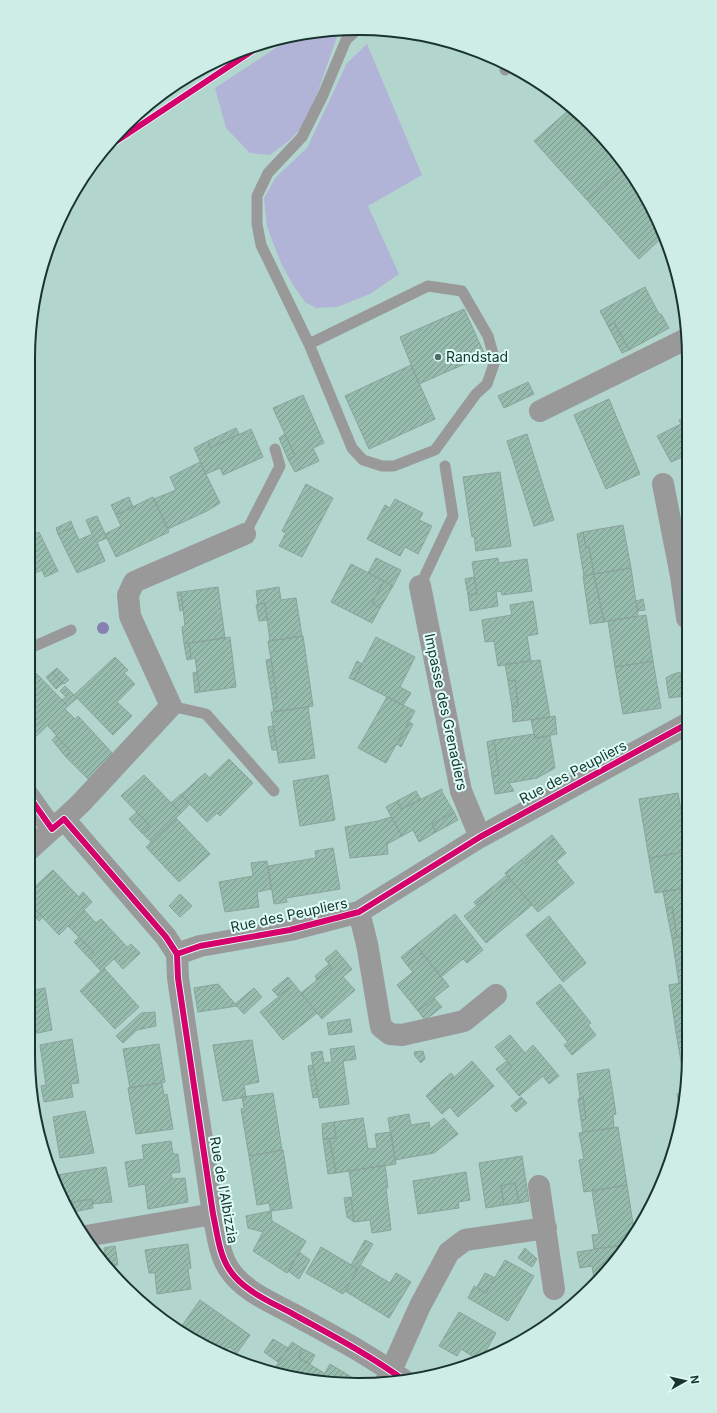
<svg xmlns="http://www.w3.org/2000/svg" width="717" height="1413" viewBox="0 0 717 1413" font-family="Inter,sans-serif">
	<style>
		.grass { fill: #b2b4d7 }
		.building { fill: url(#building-hatch); stroke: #8aa39b }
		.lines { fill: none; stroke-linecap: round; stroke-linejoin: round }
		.lane { stroke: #9a999a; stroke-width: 11 }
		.street { stroke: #9a999a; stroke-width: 22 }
		.cycleway-casing { stroke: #defdf6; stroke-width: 8 }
		.cycleway { stroke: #d6006c; stroke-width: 6 }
		.tree { fill: #877fb2 }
		.poi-dot { fill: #4f6c66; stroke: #defdf6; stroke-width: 1.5 }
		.labels { text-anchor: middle; stroke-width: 4; stroke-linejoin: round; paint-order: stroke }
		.poi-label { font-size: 14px; fill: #19332e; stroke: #defdf6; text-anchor: start }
		.street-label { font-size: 14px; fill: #19332e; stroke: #defdf6 }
		.rim { fill: none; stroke: #19332e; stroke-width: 2 }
	</style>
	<defs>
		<pattern id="building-hatch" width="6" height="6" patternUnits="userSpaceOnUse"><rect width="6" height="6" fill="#96bcae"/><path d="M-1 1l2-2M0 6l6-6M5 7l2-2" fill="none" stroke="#7a998e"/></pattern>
	</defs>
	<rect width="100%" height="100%" fill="#b2d5ce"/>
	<path class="grass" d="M341,30l-3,4 -30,86 -18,20 -20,15 -20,-2 -24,-25 -11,-40 79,-52 21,-5z
		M367,44l55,131 -54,31 31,68 -29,20 -33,13 -21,1 -11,-6 -12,-17 -12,-22 -14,-36 -3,-29 12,-21 31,-29 40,-85z"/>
	<path class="building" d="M572,107l4,3 45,47 5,9 -39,34 -53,-59z
		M626,166l39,69 -26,24 -52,-59z
		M645,287l14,27h2l8,14 -40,22 -15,-28 -6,4 -8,-15z
		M464,309l21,46 -66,29 -19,-47z
		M614,322l15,28 -7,3 -14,-27z
		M411,365l24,54 -66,30 -24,-53z
		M528,382l6,12 -30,14 -6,-12z
		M303,395l21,48 -11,5 6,13 -24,11 -7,-13 7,-3 -22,-48z
		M609,399l31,75 -34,15 -32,-74z
		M686,417l1,38 -16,7 -14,-26 24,-12 -2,-4z
		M236,428l3,6 -29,14 -2,-7z
		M251,429l12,28 -40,18 -3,-7 -14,6 -12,-26 14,-7 2,7z
		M285,434l10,22 -7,3 -9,-21z
		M527,434l27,86 -20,6 -27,-85z
		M200,462l20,41 -13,8 -39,18 -14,-30 22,-9 -6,-13z
		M500,472l11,74 -35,5 -2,-15 -2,1 -9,-60z
		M306,484l27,14 -31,59 -23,-11 7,-13 -4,-2z
		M129,497l4,10 -17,8 -5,-10z
		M153,497l16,35 -53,25 -11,-23 16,-8 -5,-11z
		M395,499l28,14 -4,7 13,6 -14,28 -13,-7 -5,9 -33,-17 18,-34 5,3z
		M97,516l10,22 -10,4 8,19 -28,12 -19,-39 15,-7 6,13 13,-6 -6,-14z
		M71,521l2,6 -15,7 -2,-6z
		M623,525l8,43 -37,6 -5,-27 -3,1 -3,-16z
		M39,532l19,39 -13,6 -3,-7 -14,6 1,-39z
		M583,532l3,16 3,-1 5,27 -10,2 -7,-42z
		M376,558l25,12 -8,16 -25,-13z
		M498,558l1,5 28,-4 5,32 -30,4 -1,-4 -5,1 2,14 -28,5 -2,-16 9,-1 -5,-32z
		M351,564l33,17 -12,22 8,5 -8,15 -41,-21z
		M631,568l7,48 -34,6 -10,-48z
		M594,574l10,48 -14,2 -7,-48z
		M474,577l3,17 -9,1 -3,-16z
		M384,581l9,5 -13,22 -8,-5z
		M218,587l7,51 -41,6 -2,-17 3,-1 -4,-34z
		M279,587l2,13 15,-2 6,38 -32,5 -5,-38 -7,1 -2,-13z
		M177,592h4l2,18 -3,1z
		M643,599l2,11 -7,1 -2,-10z
		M533,601l5,33 -11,2 4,25 -33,5 -4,-25 -9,1 -3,-22 30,-5 -2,-10z
		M265,603l2,17 -8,1 -3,-16z
		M646,615l7,46 -38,6 -7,-46z
		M303,636l10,70 -39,6 -2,-13 5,-1 -9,-57z
		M230,637l6,50 -36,5 -5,-34 -4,1 -2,-16z
		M376,637l39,20 -15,30 11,6 -8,12 -49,-25z
		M189,643l2,16 -4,1 -3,-16z
		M115,657l13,13 -4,3 11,11 -18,18 15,14 -19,19 -39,-40z
		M271,659l6,39 -5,1 -6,-39z
		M540,660l10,57 -37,5 -1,-15 6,-1 -3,-26 -7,1 -3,-17z
		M357,661l5,3 -8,16 -5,-2z
		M653,661l8,47 -38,6 -8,-47z
		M57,668l12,12 -5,4 -12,-12z
		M33,670l35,36 -40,38v-21l7,-6 -7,-7v-35z
		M52,672l11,11 -7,6 -10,-12z
		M197,672l3,20 -5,1 -2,-20z
		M680,672l4,24 -15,2 -3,-20 5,-3z
		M515,680l3,26 -6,1 -4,-26z
		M65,686l12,12 -9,8 -6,-6 4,-3 -6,-6z
		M387,697l28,14 -29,52 -28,-15z
		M308,707l7,51 -36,5 -8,-51z
		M65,709l10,10 3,-3 36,39 -26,24 -22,-22 5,-5 -23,-26z
		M555,716l2,18 -22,4 -4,-18z
		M408,722l5,2 -12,23 -4,-3z
		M273,726l4,24h-5l-4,-23z
		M534,734l1,4 15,-2 5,32 -18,10 -28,5 5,8 -19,3 -3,-18 7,-1 -5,-35z
		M56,736l15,16 -5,5 -14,-17z
		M494,740l5,35 -7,1 -5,-34z
		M229,759l24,24 -33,33 -3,-3 -10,9 -26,-27 24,-22 4,5z
		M144,775l37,38 -30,29 -9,-9 8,-7 -29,-30z
		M328,775l7,45 -35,6 -7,-45z
		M442,789v3l12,20 -22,12 4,8 -17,10 -6,-12 -11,6 -16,-29 11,-6 4,8z
		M416,791l5,9 -20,9 -4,-8z
		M678,793l10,58 -39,7 -10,-59z
		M181,794l9,10 -9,9 -10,-10z
		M137,812l13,14 -8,7 -13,-14z
		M454,812l4,8 -22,12 -4,-8z
		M391,817l11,19 -15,8 1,10 -38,4 -5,-31 33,-6z
		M176,818l34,36 -31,28 -33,-35z
		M552,835l3,4 -30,25 -4,-4z
		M555,839l11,14 -10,8 18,22 -36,29 -33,-39 16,-13 4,4z
		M333,848l7,41 -54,9 1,4 -13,2 -6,-38 48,-8 -1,-7z
		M688,851v37l-33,5 -6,-35z
		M267,861l4,28 -14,3 2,15 -34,5 -6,-30 34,-6 -2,-13z
		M53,870l26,27 4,-5 9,10 -33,33 -31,-33v-9z
		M507,875l3,4 -33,27 -3,-4z
		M510,879l22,26 -46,38 -22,-27z
		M688,888v48l-11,1 -5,-30 -6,1 -3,-17z
		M180,894l12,12 -12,11 -11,-11z
		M28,902l15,15 -4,4 -11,-12z
		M672,907l5,30 -5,1 -6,-30z
		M84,910l12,13 5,-4 26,28 -26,24 -12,-13 5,-5 -26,-27z
		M455,914l28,36 -16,13 -4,-4 -22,18 -25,-32z
		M549,916l37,47 -23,19 -37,-47z
		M688,936v46l-9,2 -7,-46z
		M79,937l15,16 -5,5 -15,-16z
		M131,944l9,9 -17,16 -9,-10z
		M416,945l6,8 -15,12 -6,-8z
		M336,950l16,19 -9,8 12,13 -33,29 -21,-26 31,-25 -7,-9z
		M422,953l27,33 -31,25 -21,-26 16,-13 -6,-7z
		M329,964l3,4 -15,12 -2,-4z
		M104,968l35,39 -24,22 -35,-38z
		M288,977l6,7 -16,12 -6,-6z
		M688,982v48l-12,2 -7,-47z
		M218,984l19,22 -39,6 -4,-24z
		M294,984l23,29 -34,27 -23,-28z
		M560,984l31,39 -3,2 8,10 -24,20 -8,-10 4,-3 -32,-39z
		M45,988l7,42 -24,5v-44z
		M254,988l8,9 -18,17 -9,-10z
		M434,998l8,9 -17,13 -7,-9z
		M155,1012l1,14 -19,4 -14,13 -7,-7 25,-23z
		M350,1019l2,13 -23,3 -2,-12z
		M688,1030v48l-4,1 -8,-47z
		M510,1035l15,18 8,-8 26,31 -10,8 -6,-8 -24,20 -17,-20 10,-9 -17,-20z
		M72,1039l7,44 -8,1 2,13 -29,5 -3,-16 5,-1 -6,-40z
		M252,1040l7,42 -15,3 2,12 -23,4 -10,-56z
		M159,1044l6,38 -35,6 -7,-39z
		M354,1046l2,13 -13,2 6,43 -29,4 -9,-55 11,-2 2,12 8,-1 -2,-13z
		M423,1051l2,8 -4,4 -6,-7 -1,-4z
		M472,1061l22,25 -36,31 -8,-10 -8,7 -16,-18 8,-8 4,4z
		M507,1061l5,6 -10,9 -6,-7z
		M313,1065l5,32 -5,1 -5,-32z
		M609,1069l7,45 -3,1 1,13 -31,4 -2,-12 5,-1 -3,-22 -3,1 -3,-24z
		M451,1073l3,4 -16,15 -4,-4z
		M162,1083l2,12 3,-1 6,35 -37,5 -8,-46z
		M273,1093l9,57 -33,6 -8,-47 3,-1 -2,-11z
		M677,1094h8l-4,25z
		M521,1097l6,6 -11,9 -5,-6z
		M583,1097l3,22 -5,1 -3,-21z
		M85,1111l9,42 -34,5 -7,-41z
		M409,1114l2,11 18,-3 1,7 14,-11 14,16 -24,19 -39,7 -7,-42z
		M363,1118l5,31 9,-1 -2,-14 16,-2 5,32 -60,9 -6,-34 6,-1 -2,-16z
		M334,1122l2,16 -13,1 -1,-15z
		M618,1127l9,58 -43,7 -5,-32 5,-1 -5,-26z
		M323,1139h6l7,34 -8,1z
		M171,1141l2,13h5l2,18 -9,1 1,6 13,-1 3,24 -40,7 -3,-25 -16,3 -4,-25 19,-3 -2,-14z
		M283,1150l9,58 -21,3 -2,-8 -12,2 -8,-49z
		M522,1156l7,45 -10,2 -4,-20 -14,3 3,19 -18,3 -7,-45z
		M385,1165l3,23h-2l5,42 -19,3 -2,-13 -16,2 -3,-25h2l-4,-26z
		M106,1167l6,35 -20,2v-5l-24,4 -10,-19 -1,-9z
		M466,1172l4,28 -12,2 1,6 -41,6 -5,-33z
		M515,1183l4,20 -15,2 -3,-19z
		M627,1185l7,45 -11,15 -29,4 -2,-14 7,-1 -7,-43z
		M351,1197v2l3,23 -7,-5 -3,-19z
		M92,1199l1,9 -20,4 -5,-9z
		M271,1211l1,10 34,20 -19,32 -34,-22 10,-19 -15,-4 -2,-12z
		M365,1240l8,4 -15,25 -7,-4z
		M188,1244l3,24 -3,1 3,20 -34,5 -2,-21h-6l-4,-23z
		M623,1245l-28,40 -3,-19 -12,2 -3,-16z
		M115,1246l3,19 -11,1 -3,-18z
		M321,1247l37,22 -15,25 -37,-21z
		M525,1248l12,11 -5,8 -14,-9z
		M299,1252l11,8 -11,19 -11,-8z
		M505,1260l29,16 -26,45 -40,-23 6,-12 12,7z
		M360,1265l30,18 6,-10 15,9 -22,36 -44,-27z
		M485,1273l10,5 -9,15 -9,-6z
		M200,1300l50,35 -13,18 -8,-6 -4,6 -32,-12 -14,-11z
		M459,1312l37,21 -14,25 -5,1 -16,-10 -4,7 -18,-10z
		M273,1339l15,9 -10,14 -14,-10z
		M292,1342l11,7 -5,8 26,16 -3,7 -27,-1 -21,-8z
		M303,1349l12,6 -5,9 -12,-7z
		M330,1364l28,17 -37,-1z"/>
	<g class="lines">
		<path class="lane" d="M505,70l4,-5
			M309,344l119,-58 34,5 26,45 7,25 -8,23 -11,10 -41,56 -41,16h-12l-19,-6 -11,-12 -43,-104 -48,-99 -4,-21v-28l11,-23 34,-36 21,-42 23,-55 12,-11
			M245,534l35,-68 -5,-17
			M420,586l33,-70 -8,-50
			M28,649l43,-19
			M171,706l35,8 68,77"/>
		<path class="street" d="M540,411l146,-72
			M663,484l18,92 6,42
			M420,586l41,205 19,46
			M28,795l24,34 12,-10 102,118 11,17 23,-8 90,-16 69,-18 121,-75 207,-113
			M64,819l17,-16 90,-97 -41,-90 -2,-21 6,-13 111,-48
			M28,851l24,-22
			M359,912l8,32 14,83 9,7 12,1 62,-14 32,-26
			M177,954l1,24 35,236c4,18 6,40 16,55 14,22 42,33 64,45 38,21 77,41 112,67
			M539,1186l15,103
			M86,1236l127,-22
			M386,1382l34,-76 29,-54 16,-12 81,-12"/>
		<g class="cycleway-casing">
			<path id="cycleway" d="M103,150l161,-107
				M28,795l24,34 12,-10 102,118 11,17 23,-8 90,-16 69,-18 121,-75 207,-113
				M177,954l1,24 35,236c4,18 6,40 16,55 14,22 42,33 64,45 38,21 77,41 112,67"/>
		</g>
		<use href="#cycleway" class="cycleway"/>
	</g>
	<circle class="tree" cx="103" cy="628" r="6"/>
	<circle class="poi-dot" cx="438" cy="357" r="4"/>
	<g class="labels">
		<g class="poi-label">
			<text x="446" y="362">Randstad</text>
		</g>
		<g class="street-label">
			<text transform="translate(446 712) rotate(78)" y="5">Impasse des Grenadiers</text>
			<text transform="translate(573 772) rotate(-28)" y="5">Rue des Peupliers</text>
			<text transform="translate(289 915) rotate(-12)" y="5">Rue des Peupliers</text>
			<text transform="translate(224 1190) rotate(80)" y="5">Rue de l'Albizzia</text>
		</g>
	</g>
	<path d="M0 0H717V1413H0ZM358 35H359A323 323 0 0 1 682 358V1055A323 323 0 0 1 359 1378H358A323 323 0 0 1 35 1055V358A323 323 0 0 1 358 35Z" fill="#ceede6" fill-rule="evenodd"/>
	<path class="rim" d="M358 35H359A323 323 0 0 1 682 358V1055A323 323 0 0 1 359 1378H358A323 323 0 0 1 35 1055V358A323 323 0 0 1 358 35Z"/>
	<g transform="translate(685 1381) rotate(82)" stroke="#defdf6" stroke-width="3" paint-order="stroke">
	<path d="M0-3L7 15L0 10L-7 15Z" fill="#19332e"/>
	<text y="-6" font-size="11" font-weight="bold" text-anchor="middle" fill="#19332e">N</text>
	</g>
</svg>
